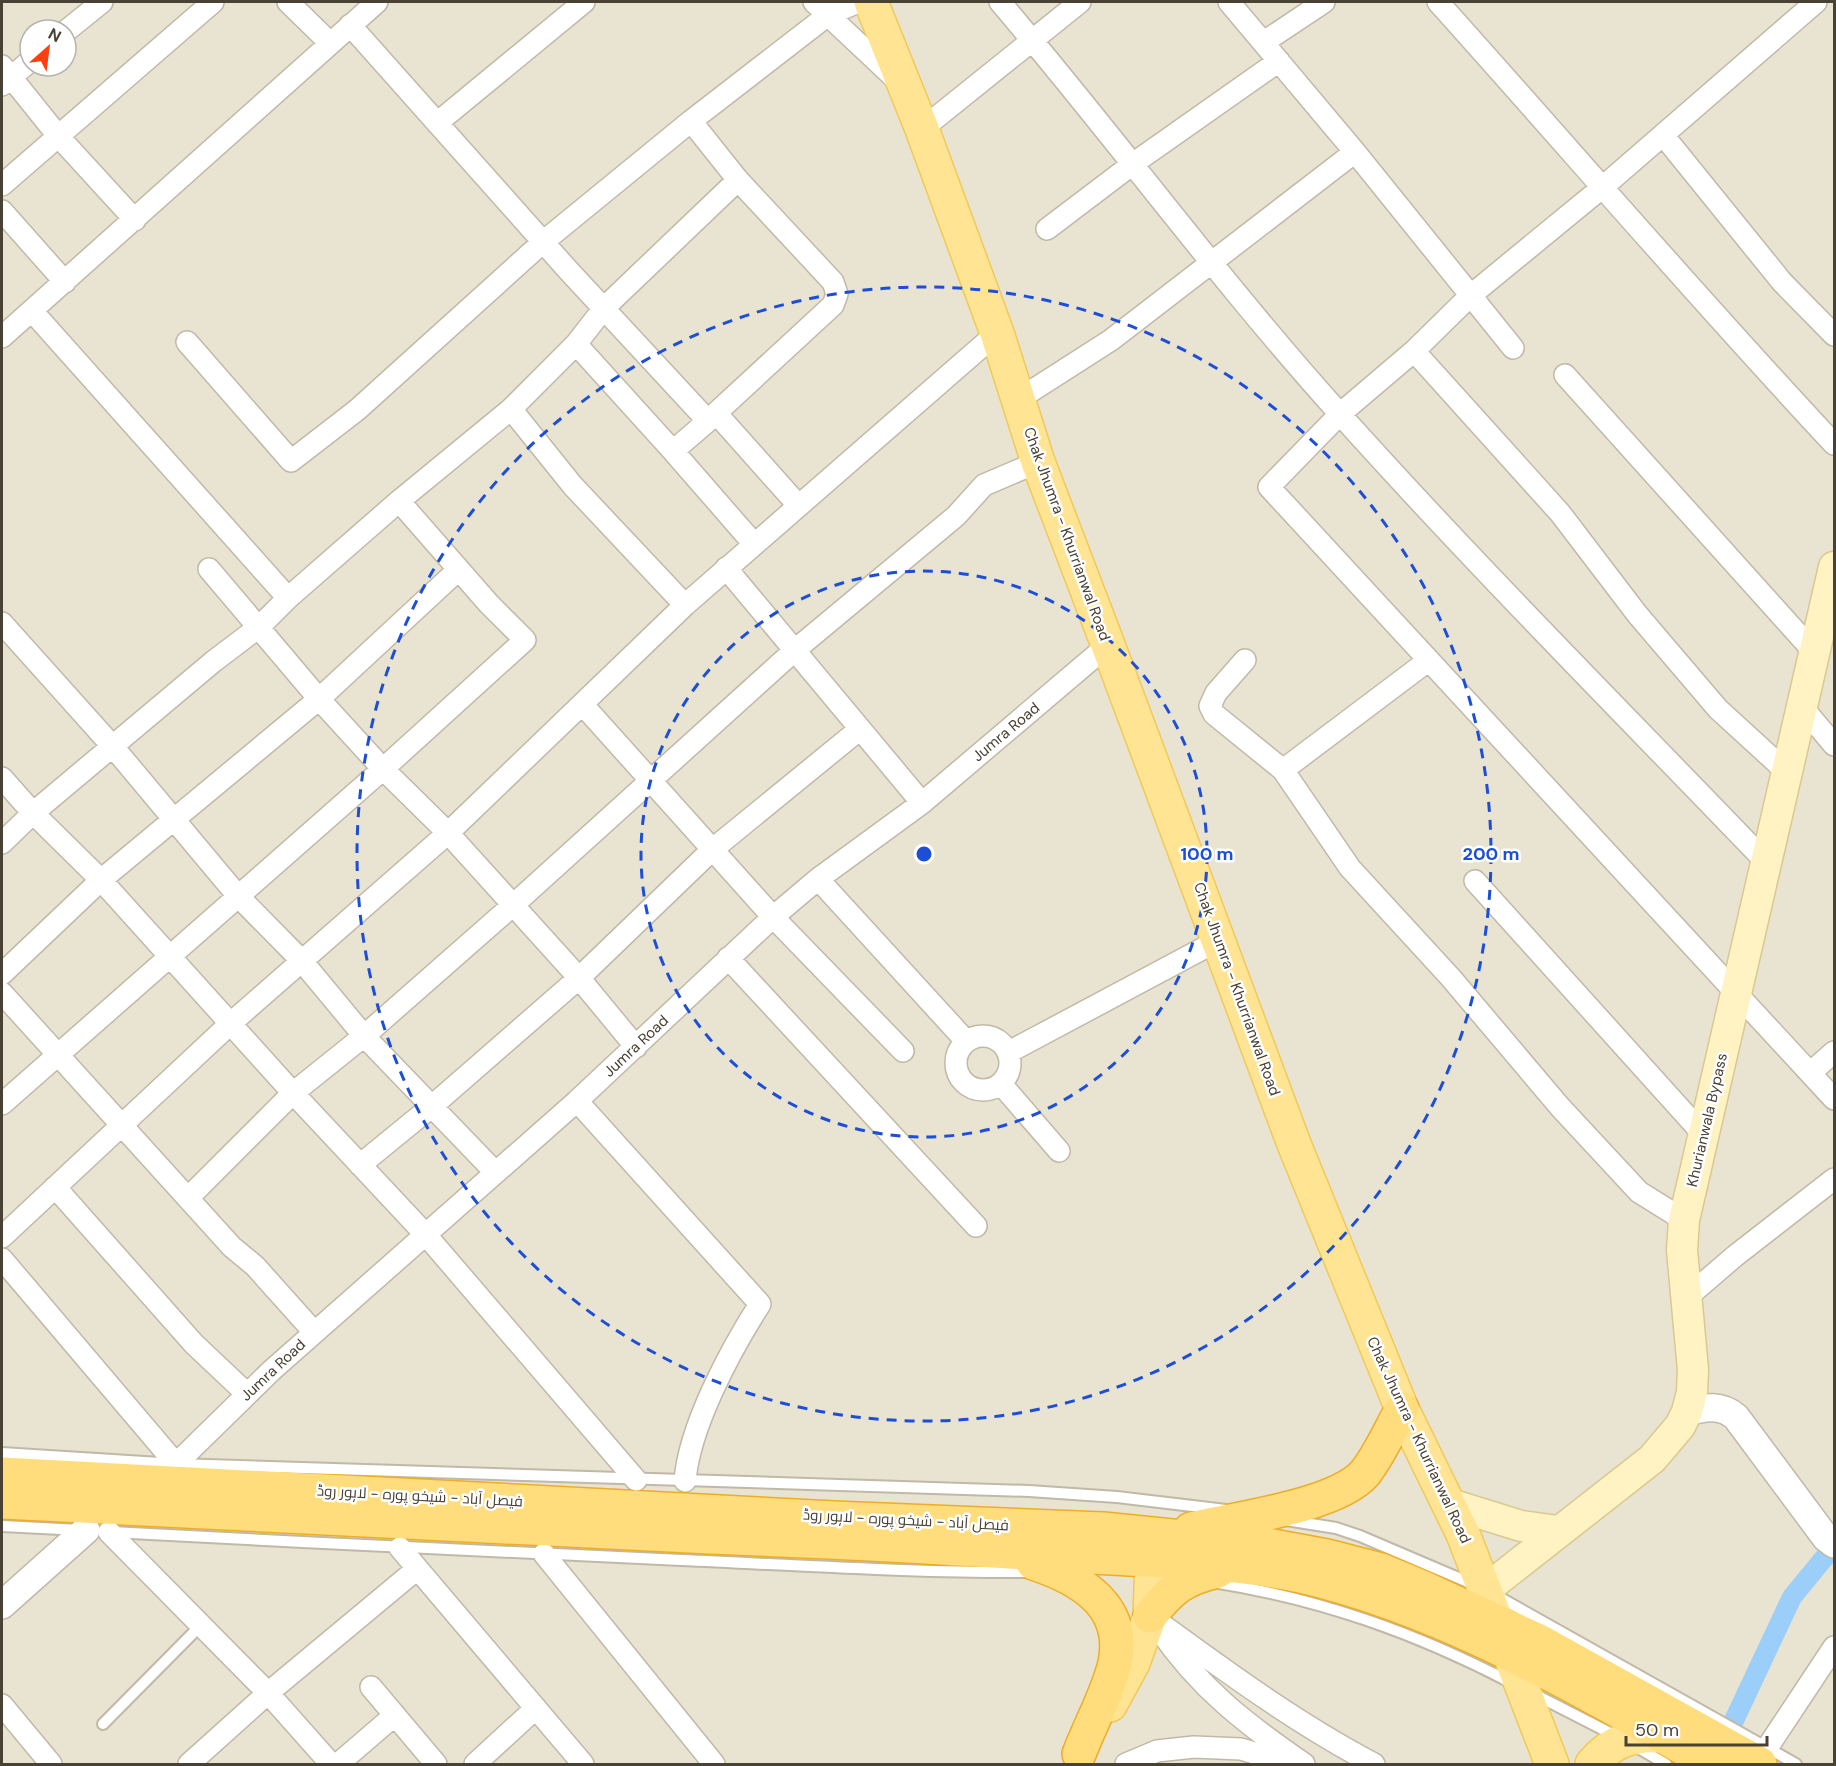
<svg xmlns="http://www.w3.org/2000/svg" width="1836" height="1766" viewBox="0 0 1836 1766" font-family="'DM Sans',Cairo,sans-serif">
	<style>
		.residential { fill: #e9e3d2; fill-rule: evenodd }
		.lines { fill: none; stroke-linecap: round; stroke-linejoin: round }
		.canal { stroke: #9bcef8; stroke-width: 20 }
		.service-casing { stroke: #c1b9a7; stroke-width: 14 }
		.minor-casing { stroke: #c1b9a7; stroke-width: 24 }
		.tertiary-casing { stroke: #c1b9a7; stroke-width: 30 }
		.secondary-casing { stroke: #d9c990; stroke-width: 33 }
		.primary-casing { stroke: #f0c957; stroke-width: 36 }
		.trunk-casing { stroke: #eead26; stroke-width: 36 }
		.service { stroke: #fff; stroke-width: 10 }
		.minor { stroke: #fff; stroke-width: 21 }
		.tertiary { stroke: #fff; stroke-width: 27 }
		.secondary { stroke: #fff3c4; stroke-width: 30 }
		.primary { stroke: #ffe593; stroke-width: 33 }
		.trunk { stroke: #ffdc7c; stroke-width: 33 }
		.ring { fill: none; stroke: #1d4ed8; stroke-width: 3; stroke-dasharray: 10 8 }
		.labels { text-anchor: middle; stroke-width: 5; stroke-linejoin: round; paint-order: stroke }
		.street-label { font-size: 15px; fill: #484134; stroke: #fff }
		.centre { fill: #1d4ed8; stroke: #fff; stroke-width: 3 }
		.ring-label { font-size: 18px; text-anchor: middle; font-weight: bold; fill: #1d4ed8; stroke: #fff; stroke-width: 5; stroke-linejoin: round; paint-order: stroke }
	</style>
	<rect width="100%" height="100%" fill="#f4f0e5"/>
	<path class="residential" d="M2,2h1832v1762h-1832zM30,30h36v36h-36z"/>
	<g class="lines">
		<path class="canal" d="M1722,1746l70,-149 42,-51"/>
		<g class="service-casing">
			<path id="service" d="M2,1453l174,11 853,27 88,6 109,13
				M1286,1520l50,8 24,8 115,49
				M2,1526l78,4
				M111,1532c190,10 379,20 570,28 117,5 235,13 352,12
				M1213,1582c108,17 203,51 299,101
				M1497,1596l299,168
				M1534,1694l82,42
				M103,1724l98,-99
				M1633,1745l33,19"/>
		</g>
		<g class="minor-casing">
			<path id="minor" d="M288,2l41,40
				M814,2l84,79
				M1000,2c115,135 220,279 339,411 138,154 285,301 428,450
				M1229,2l126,150 158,196
				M1438,2c132,147 261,298 396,442
				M1816,2l-212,184 -134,110 -56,55 -74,63 -71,73 565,612
				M350,25l218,245 140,151 8,-8 82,92
				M66,31l36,-29
				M1264,42l60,-40
				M2,66l57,71 76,83
				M2,85l28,-24
				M691,121l47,59 95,102 4,12 -4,11 -117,108
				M437,123l147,-121
				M922,129l158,-127
				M1663,135l119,147 52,53
				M2,185l211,-183
				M2,211l63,71
				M1047,229l87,-66 145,-102
				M32,311l256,287
				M2,337l375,-335
				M187,342l104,119 66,-51 186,-168 148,-121 137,-106 30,-13
				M576,344l97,107
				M1414,351l146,162 77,101 81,95 70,64
				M1565,375l250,278
				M1019,399l92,-59 244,-188
				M511,409l62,77 112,119
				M708,421l-35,30 81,93
				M726,568l196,235
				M209,569l110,130 64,70 65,64 131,145 57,69
				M2,623l112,125 124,148 63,64 63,76 131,136
				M1245,660l-29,33 -6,13 4,8 69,56 67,98 101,110 109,129 79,85 45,28
				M583,705l190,212 130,134
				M1803,708l31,37
				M1283,770l146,-110
				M2,778l31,35 68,67 192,213 133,142 210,245
				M2,843l31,-30 181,-152 45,-34 29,-29 111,-97 112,-92 65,-65 28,-36 134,-128
				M818,879l148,162
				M1475,881l228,253
				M728,958l248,268
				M2,974l99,-94 218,-181 139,-129
				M2,993l230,254 23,19 59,66
				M956 1063a27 27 0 1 1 54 0a27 27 0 1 1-54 0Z
				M1009,1052l210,-112
				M1810,1073l24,-21
				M1001,1084l58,67
				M577,1101l183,203c-30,47 -71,123 -75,177
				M2,1104l381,-335 142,-129 -36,-36 -90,-103
				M360,1165l71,-58 148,-129 134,-129 147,-120
				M55,1187l139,157 53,50
				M188,1198l105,-105 71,-57 148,-130 283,-256 161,-134 28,-31 54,-23
				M2,1237l229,-214 217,-190 237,-228 312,-272
				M2,1259l174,205 95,-93 306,-270 196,-184 45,-38 104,-76 186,-158
				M1685,1299l50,-43 99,-77
				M109,1532l159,161 149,-124
				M400,1548l183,216
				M544,1554l170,210
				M1150,1616c73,53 144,106 224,148
				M1159,1629c40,59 87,95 145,135
				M371,1687l65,77
				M2,1705l49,59
				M1767,1748l67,-101
				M189,1764l79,-71 63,71
				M338,1764l57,-49
				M475,1764l61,-56
				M1126,1764l31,-13 37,-4 47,2 50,15"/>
		</g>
		<g class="tertiary-casing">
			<path id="tertiary" d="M1687,1412c18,-5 34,-8 49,5l90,121 8,6
				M2,1605l84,-75"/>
		</g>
		<g class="secondary-casing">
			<path id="secondary" d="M1447,1503l74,23 37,5
				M1485,1590l167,-131 28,-33 7,-14 5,-20 1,-22 -11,-120 2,-30 150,-653"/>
		</g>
		<g class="primary-casing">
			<path id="primary" d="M871,2l51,127 75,204 41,129 70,183 186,499 108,265 61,125 89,230
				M1110,1705l23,-42 17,-47 3,-81
				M1592,1764c20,-23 40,-30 69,-28"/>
		</g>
		<g class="trunk-casing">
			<path id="trunk" d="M2,1474l832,44 269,11 170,17 54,10 54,14 41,17 117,54 221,123
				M2,1502c275,14 551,29 827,40 94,4 188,11 282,16 69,4 143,5 210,23 139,37 266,112 390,183
				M1191,1529c43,-10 146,-23 174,-56 15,-19 25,-43 37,-64
				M1033,1563c46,15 94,42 82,100 -7,30 -25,62 -36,91
				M1150,1616c21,-27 33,-37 68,-45"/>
		</g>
		<use href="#service" class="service"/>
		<use href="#minor" class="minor"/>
		<use href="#tertiary" class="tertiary"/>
		<use href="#secondary" class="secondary"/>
		<use href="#primary" class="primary"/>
		<use href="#trunk" class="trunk"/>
	</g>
	<g class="ring">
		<circle cx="924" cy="854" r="283"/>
		<circle cx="924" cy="854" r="567"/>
	</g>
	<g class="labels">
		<g class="street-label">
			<text transform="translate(1067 534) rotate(70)" y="5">Chak Jhumra - Khurrianwal Road</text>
			<text transform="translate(1006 732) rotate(-40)" y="5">Jumra Road</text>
			<text transform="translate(1237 989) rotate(70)" y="5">Chak Jhumra - Khurrianwal Road</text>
			<text transform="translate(636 1046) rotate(-43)" y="5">Jumra Road</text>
			<text transform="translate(1707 1120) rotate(-77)" y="5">Khurianwala Bypass</text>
			<text transform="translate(273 1370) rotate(-43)" y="5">Jumra Road</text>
			<text transform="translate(1419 1440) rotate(65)" y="5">Chak Jhumra - Khurrianwal Road</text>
			<text transform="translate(420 1496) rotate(3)" y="5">فیصل آباد - شیخو پورہ - لاہور روڈ</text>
			<text transform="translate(906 1520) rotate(3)" y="5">فیصل آباد - شیخو پورہ - لاہور روڈ</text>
		</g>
	</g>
	<circle cx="924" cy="854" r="9" class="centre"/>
	<g class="ring-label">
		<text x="1207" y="860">100 m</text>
		<text x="1491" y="860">200 m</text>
	</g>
	<rect width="1836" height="1766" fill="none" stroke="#484134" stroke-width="6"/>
	<g transform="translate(48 48) rotate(28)"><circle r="28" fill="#ffffff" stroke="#b6b3ae" stroke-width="1.5"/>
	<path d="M0-4.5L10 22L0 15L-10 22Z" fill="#ff3f11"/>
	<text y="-9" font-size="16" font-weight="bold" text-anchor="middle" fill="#484134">N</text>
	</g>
	<path d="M1626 1736v9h141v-9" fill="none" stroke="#484134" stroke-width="3"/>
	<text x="1635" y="1736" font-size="18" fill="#484134" stroke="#ffffff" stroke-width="4.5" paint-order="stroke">50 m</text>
</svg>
